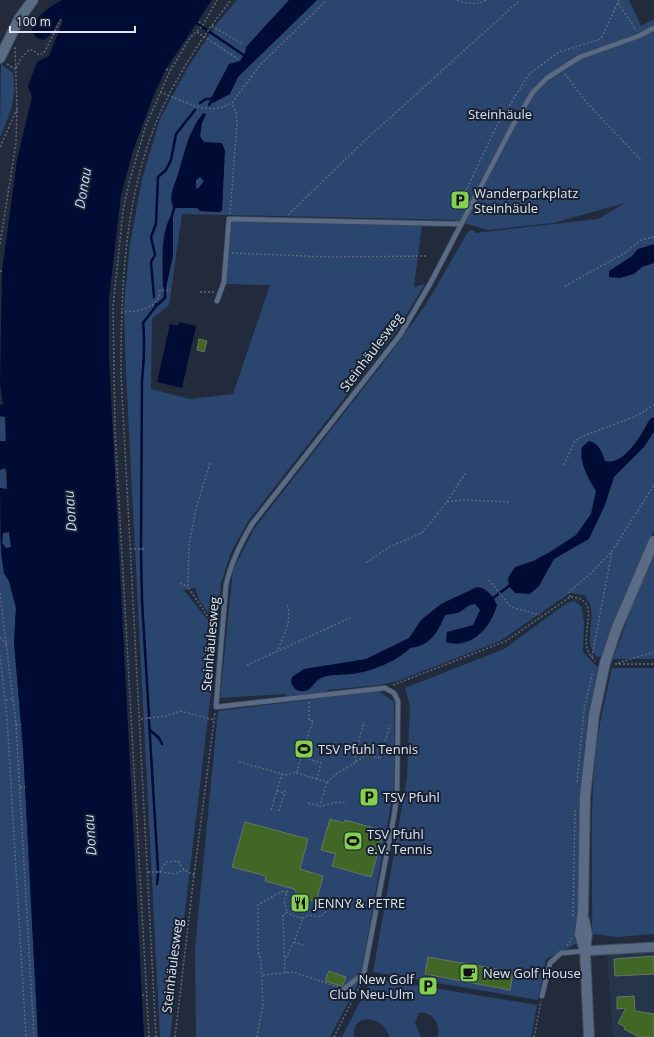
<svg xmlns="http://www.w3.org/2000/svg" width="654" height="1037" viewBox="0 0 654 1037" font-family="'Open Sans',sans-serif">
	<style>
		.built { fill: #27354b }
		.green { fill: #2a456e; fill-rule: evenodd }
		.water { fill: #000c34; fill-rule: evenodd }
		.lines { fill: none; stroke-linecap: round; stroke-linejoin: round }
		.stream { stroke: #000c34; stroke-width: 2.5 }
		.building { fill: #406726; stroke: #687561 }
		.service-casing { stroke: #3f4959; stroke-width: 6 }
		.minor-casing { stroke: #3f4959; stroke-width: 11 }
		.tertiary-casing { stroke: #3f4959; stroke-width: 12 }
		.path { stroke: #606978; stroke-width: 1.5; stroke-dasharray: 2 2; stroke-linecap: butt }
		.service { stroke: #5a6b85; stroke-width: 4.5 }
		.minor { stroke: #5a6b85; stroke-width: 9 }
		.tertiary { stroke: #5a6b85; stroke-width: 10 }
		.labels { text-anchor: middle; stroke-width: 4; stroke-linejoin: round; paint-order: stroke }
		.park-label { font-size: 13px; fill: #d8e3f4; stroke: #172131 }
		.poi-label { font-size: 13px; fill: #dee5f0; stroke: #172131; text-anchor: start }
		.street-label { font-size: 13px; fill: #dee5f0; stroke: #172131 }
		.water-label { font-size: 14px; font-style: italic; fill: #c2d8fa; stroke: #172131 }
	</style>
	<rect width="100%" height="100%" fill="#212b3c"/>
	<path class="built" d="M654,951v86h-41l-6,-83z"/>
	<path class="green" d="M237,0h392l12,26 13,-7v511l-31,68 -22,58 -4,1c-17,-18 5,-42 -13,-62l-14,-2 -70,48 -102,40 -19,4 -50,5 -12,5 -29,1 -4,-2 -64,4 13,-128 21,-41 129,-166 42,-57 41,-71 4,-5 5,1v2l123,-14 27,-16 -72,20 -65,7 -35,-10 -271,-6 -13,91 -17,14 -1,70 39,10 43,-5 37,-109 -44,-1 6,-63 190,4 -8,62 11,-3 -29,48 -147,188 -18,32 -10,31 -3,42 -18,-23 -5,-14 -11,2 34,43 -48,404h-10l-34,-664 -2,-68 6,-61 12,-65 18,-60 28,-52 28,-42zM206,114l-4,9 -2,13 23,53 -1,21 -2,2 -20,-1 -27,-21 17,-56zM172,214l1,42 -7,31 -3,-1c0,-22 -4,-53 9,-72z
		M1,64l12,9c4,27 -3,40 -13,64z
		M200,177l4,4 -7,8 -2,-1 1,-8z
		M0,416l5,1 1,24h-6z
		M5,468l2,22 -7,-2v-18z
		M9,532l2,15 -5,1 -4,-5 1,-10z
		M0,540l4,33 5,8 7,27 -2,34 9,106 15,289h-38z
		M654,556v103h-41l21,-58z
		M574,601l8,6 2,17 -1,28 15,16 -10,45 -4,37 -5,85 -1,108 -32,16 -8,41 -165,-28 34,-194 3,-72 -5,-18 99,-39 63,-46zM428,957l85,15 -3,17 -85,-14z
		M612,668h42v266l-36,3 -26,-3c1,-61 -3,-122 4,-183 3,-28 10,-56 16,-83z
		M379,691l15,11v85l-34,193 -30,57h-134l-1,-89 23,-237z
		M372,978l165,27 -6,32h-94c5,-13 -5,-26 -18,-24l-4,10 6,14h-32c-4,-21 -38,-26 -35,0h-12z"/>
	<path class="water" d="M62,0h150l-46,69 -11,23 -22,59 -12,44 -12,104v59l35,679h-106l-15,-289 -9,-106 2,-34 -7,-27 -5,-8 -3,-20 -1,-65 7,1v-18l-2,-3 -5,2v-29h6l-1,-24 -5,-1v-12l3,1 -3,-21 2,-113 15,-111 15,-63 -4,-11 9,-24 12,-6 14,-36h-4l-9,15 -6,5 -7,-2 -5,-6c2,-15 17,-25 30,-32zM9,532l2,15 -5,1 -4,-5 1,-10z
		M289,0h28l-79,77 -8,17 -17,9 -3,-3 19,-36 11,-3 5,-8 1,-6z
		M203,113l3,1 -4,9 -2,13 4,6 18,1 3,8 -3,59 -2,2 -20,-1 -2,-3h-24c-8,-12 4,-29 6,-40 5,-19 10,-39 23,-55zM200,177l4,4 -6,8 -2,-1v-8z
		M172,214h1v42l-7,31h-3c0,-23 -3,-53 9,-73z
		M654,244v19l-12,4 -8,7 -14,4 -11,-1v-6l23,-15 6,-7z
		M179,322l17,4 -14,62 -25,-6 13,-58 8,2z
		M654,417v15l-10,15 -30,30 -9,28 -16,34 -35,20 -15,27 -9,8 -15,-1 -6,-7 -1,-8 7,-11 18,-6 17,-9 26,-17 15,-21 5,-23c-7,-11 -18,-31 -14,-44l7,-6c10,2 13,11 16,20 20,5 37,-28 45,-42z
		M477,587c10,1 16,9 20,18 -6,23 -27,45 -51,37l1,-10 26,-7 7,-15 -5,-6 -5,1 -12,8 -13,2c-7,17 -15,31 -35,33 -12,13 -40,24 -58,26 -11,1 -21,0 -31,4 -7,3 -9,12 -16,13 -8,1 -11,-2 -14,-9l1,-5 12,-8 62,-10 43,-21 12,-18 20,-16z"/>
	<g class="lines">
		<path class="stream" d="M195,22l50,34
			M200,103l6,-4h6
			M209,105l4,-6
			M172,216l3,-11
			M154,297l-3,-35 4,-7 -4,-18 5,-13 2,-47 8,-7 5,-10 5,-26 19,-24
			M156,306l9,-8v-13
			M141,547l1,-167c2,-19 3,-38 1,-57l13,-17v-2
			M141,551l1,50 7,115
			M493,598l16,-12
			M149,720l9,150
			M150,730l9,8 3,6
			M157,884l1,-10"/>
	</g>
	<path class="building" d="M199,339l8,2 -3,11 -7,-2z
		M330,819l14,4 1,-3 39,11 -13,46 -39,-11 4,-12 -15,-4z
		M245,822l63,17 -8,30 23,7 -7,26 -16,-4 -6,-9 -29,-8 1,-5 -34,-9z
		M654,956v18l-39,2 -1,-17z
		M428,957l85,15 -3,18 -85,-16z
		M329,971l17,6 -3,8 -2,1 -16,-5z
		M634,996l1,15 19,3v23h-15l-15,-8 1,-2 -7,-4 8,-15 -9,1v-12z"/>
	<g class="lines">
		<g class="service-casing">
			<path id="service" d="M462,200l9,4
				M217,301l7,-19 5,-63 232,5
				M344,989l20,-16 30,-157 3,-22 1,-93 -4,-8 -9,-5 -169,19 10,-122c5,-23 14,-41 26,-61l148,-189 30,-51 83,-159 20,-33 14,-14 33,-21 59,-21 15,-8
				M542,996l8,-33 11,-10 24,-2"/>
		</g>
		<g class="minor-casing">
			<path id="minor" d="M585,951l69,-4"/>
		</g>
		<g class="tertiary-casing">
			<path id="tertiary" d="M0,58l19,-39 14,-19
				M584,920l3,14 -2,17 4,86
				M585,951l-5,-17 3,-22 2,-115 9,-82 11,-52 11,-33 38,-89"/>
		</g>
		<path class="path" d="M457,0c10,4 20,5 30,0
			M618,3l18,27
			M199,22l4,3
			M212,26l31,18
			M197,32l41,27
			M7,64l8,5
			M16,68l5,-10 8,-8h4l6,5 5,-2 17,-34
			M166,69l4,2
			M565,74l21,28 56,59
			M160,92l37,15 15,2 11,-2 9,-4 28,-38 67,-65
			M0,147l17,-38
			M464,195l31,-66 34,-55 30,-22 42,-13 18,-39
			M230,214l7,-91 -1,-11 -4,-9
			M288,215l73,-71 159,-144
			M0,244l16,-101 1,-36 -2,-60
			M232,253l97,4 97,-1
			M0,271h2
			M565,286l60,-33 16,-13 13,-3
			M200,292h14
			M121,312c14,0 39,-3 39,-22l11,1
			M210,463l-14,46 -7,35 -1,43 27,40
			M564,465l11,-24 6,-4 55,-21 18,-11
			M447,502l15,-2 49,2
			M130,549h16
			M366,563l23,-16 33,-14 25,-31 19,-30
			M489,580l22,27 29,8
			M180,583l8,4
			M0,593l16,131 18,313
			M570,597l-1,-5 21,-18 22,-23 42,-66
			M0,637l7,8
			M278,649c7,-16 14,-28 9,-46
			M0,655l7,63 19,319
			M592,657l20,-106
			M618,663l36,-11
			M615,664h39
			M247,665l103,-47
			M393,685l113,-44 64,-44c33,1 10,36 18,54 1,4 5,7 7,10
			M6,700l8,-1
			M309,702v18l4,1 -12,36 20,6 -4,16 10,3 -7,24 18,-4 9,1
			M141,719l25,-3 14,-5 34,9
			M16,724l5,1
			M239,762l47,13 11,-3 4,-15
			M356,762l10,-7 14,3 10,-33
			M296,773l21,6
			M327,782l9,-8 20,-12 -1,-7 9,-33
			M577,782l7,-72 9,-39
			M20,787h5
			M277,791l7,2
			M308,803l12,3
			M271,810l11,-36
			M279,811l7,-23
			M148,872h12l6,-10 12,-1 6,9 10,5
			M160,872l15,2 9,-4
			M573,916l2,-106
			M303,918l6,-3 12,2 8,-10
			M294,942l12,4
			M567,946l5,-8
			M286,958l8,-16 9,-24 -10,-2 -6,-4
			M285,973l-2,-58 4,-3 -3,-11 4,-11
			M263,975l30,-3 45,15
			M142,995h4
			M149,1037l-34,-607 -2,-123 10,-96 6,-28 17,-58 24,-54 20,-33 13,-13 14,-25
			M156,1037l-35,-663c0,-86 3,-176 37,-256 17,-40 46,-84 73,-118
			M175,1037l19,-162 21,-162
			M257,1037l6,-33 -2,-44 -3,-9v-46l24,-14 5,2
			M334,1037l26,-52
			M534,1037l7,-36"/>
		<use href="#service" class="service"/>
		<use href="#minor" class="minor"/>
		<use href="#tertiary" class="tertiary"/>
	</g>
	<defs>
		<g id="parking-square" transform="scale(1)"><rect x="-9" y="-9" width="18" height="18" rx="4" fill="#83d04e" stroke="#172131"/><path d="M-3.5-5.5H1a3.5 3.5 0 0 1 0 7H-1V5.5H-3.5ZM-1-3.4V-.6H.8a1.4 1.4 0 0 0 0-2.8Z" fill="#111"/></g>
		<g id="stadium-square" transform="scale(1)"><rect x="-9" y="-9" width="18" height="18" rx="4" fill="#83d04e" stroke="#172131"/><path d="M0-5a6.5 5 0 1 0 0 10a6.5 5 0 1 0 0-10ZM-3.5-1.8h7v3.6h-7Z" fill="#111"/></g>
		<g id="restaurant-square" transform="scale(1)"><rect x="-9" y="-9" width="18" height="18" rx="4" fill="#83d04e" stroke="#172131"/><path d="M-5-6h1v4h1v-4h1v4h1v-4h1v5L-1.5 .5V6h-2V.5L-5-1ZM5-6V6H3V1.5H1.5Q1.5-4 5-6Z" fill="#111"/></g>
		<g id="cafe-square" transform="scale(1)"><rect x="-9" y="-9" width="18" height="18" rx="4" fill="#83d04e" stroke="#172131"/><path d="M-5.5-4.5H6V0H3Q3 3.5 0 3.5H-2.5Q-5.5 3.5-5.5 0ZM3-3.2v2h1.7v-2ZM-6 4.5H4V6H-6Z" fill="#111"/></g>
	</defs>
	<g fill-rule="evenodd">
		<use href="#parking-square" x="460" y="200"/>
		<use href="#stadium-square" x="304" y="749"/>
		<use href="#parking-square" x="369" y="797"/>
		<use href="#stadium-square" x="353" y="841"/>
		<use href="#restaurant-square" x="300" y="903"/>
		<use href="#cafe-square" x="469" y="973"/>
		<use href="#parking-square" x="428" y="986"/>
	</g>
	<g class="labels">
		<g class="park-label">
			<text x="500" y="119">Steinhäule</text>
		</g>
		<g class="poi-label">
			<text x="474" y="198">Wanderparkplatz<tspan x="474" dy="15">Steinhäule</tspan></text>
			<text x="318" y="754">TSV Pfuhl Tennis</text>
			<text x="383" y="802">TSV Pfuhl</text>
			<text x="367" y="839">TSV Pfuhl<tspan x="367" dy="15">e.V. Tennis</tspan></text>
			<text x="314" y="908">JENNY &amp; PETRE</text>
			<text x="483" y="978">New Golf House</text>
			<text x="414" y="984" text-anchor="end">New Golf<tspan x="414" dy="15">Club Neu-Ulm</tspan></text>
		</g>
		<g class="street-label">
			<text transform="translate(371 352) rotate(-53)" y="5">Steinhäulesweg</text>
			<text transform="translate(210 644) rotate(-85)" y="5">Steinhäulesweg</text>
			<text transform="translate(172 966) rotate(-83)" y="5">Steinhäulesweg</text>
		</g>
		<g class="water-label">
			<text transform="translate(83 188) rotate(-80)" y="5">Donau</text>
			<text transform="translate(70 511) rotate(-94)" y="5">Donau</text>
			<text transform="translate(90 835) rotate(-94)" y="5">Donau</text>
		</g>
	</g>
	<path d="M10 26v6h125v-6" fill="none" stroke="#dee5f0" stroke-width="2"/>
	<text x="16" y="26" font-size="12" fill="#dee5f0" stroke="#172131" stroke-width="3" paint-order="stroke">100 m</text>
</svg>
